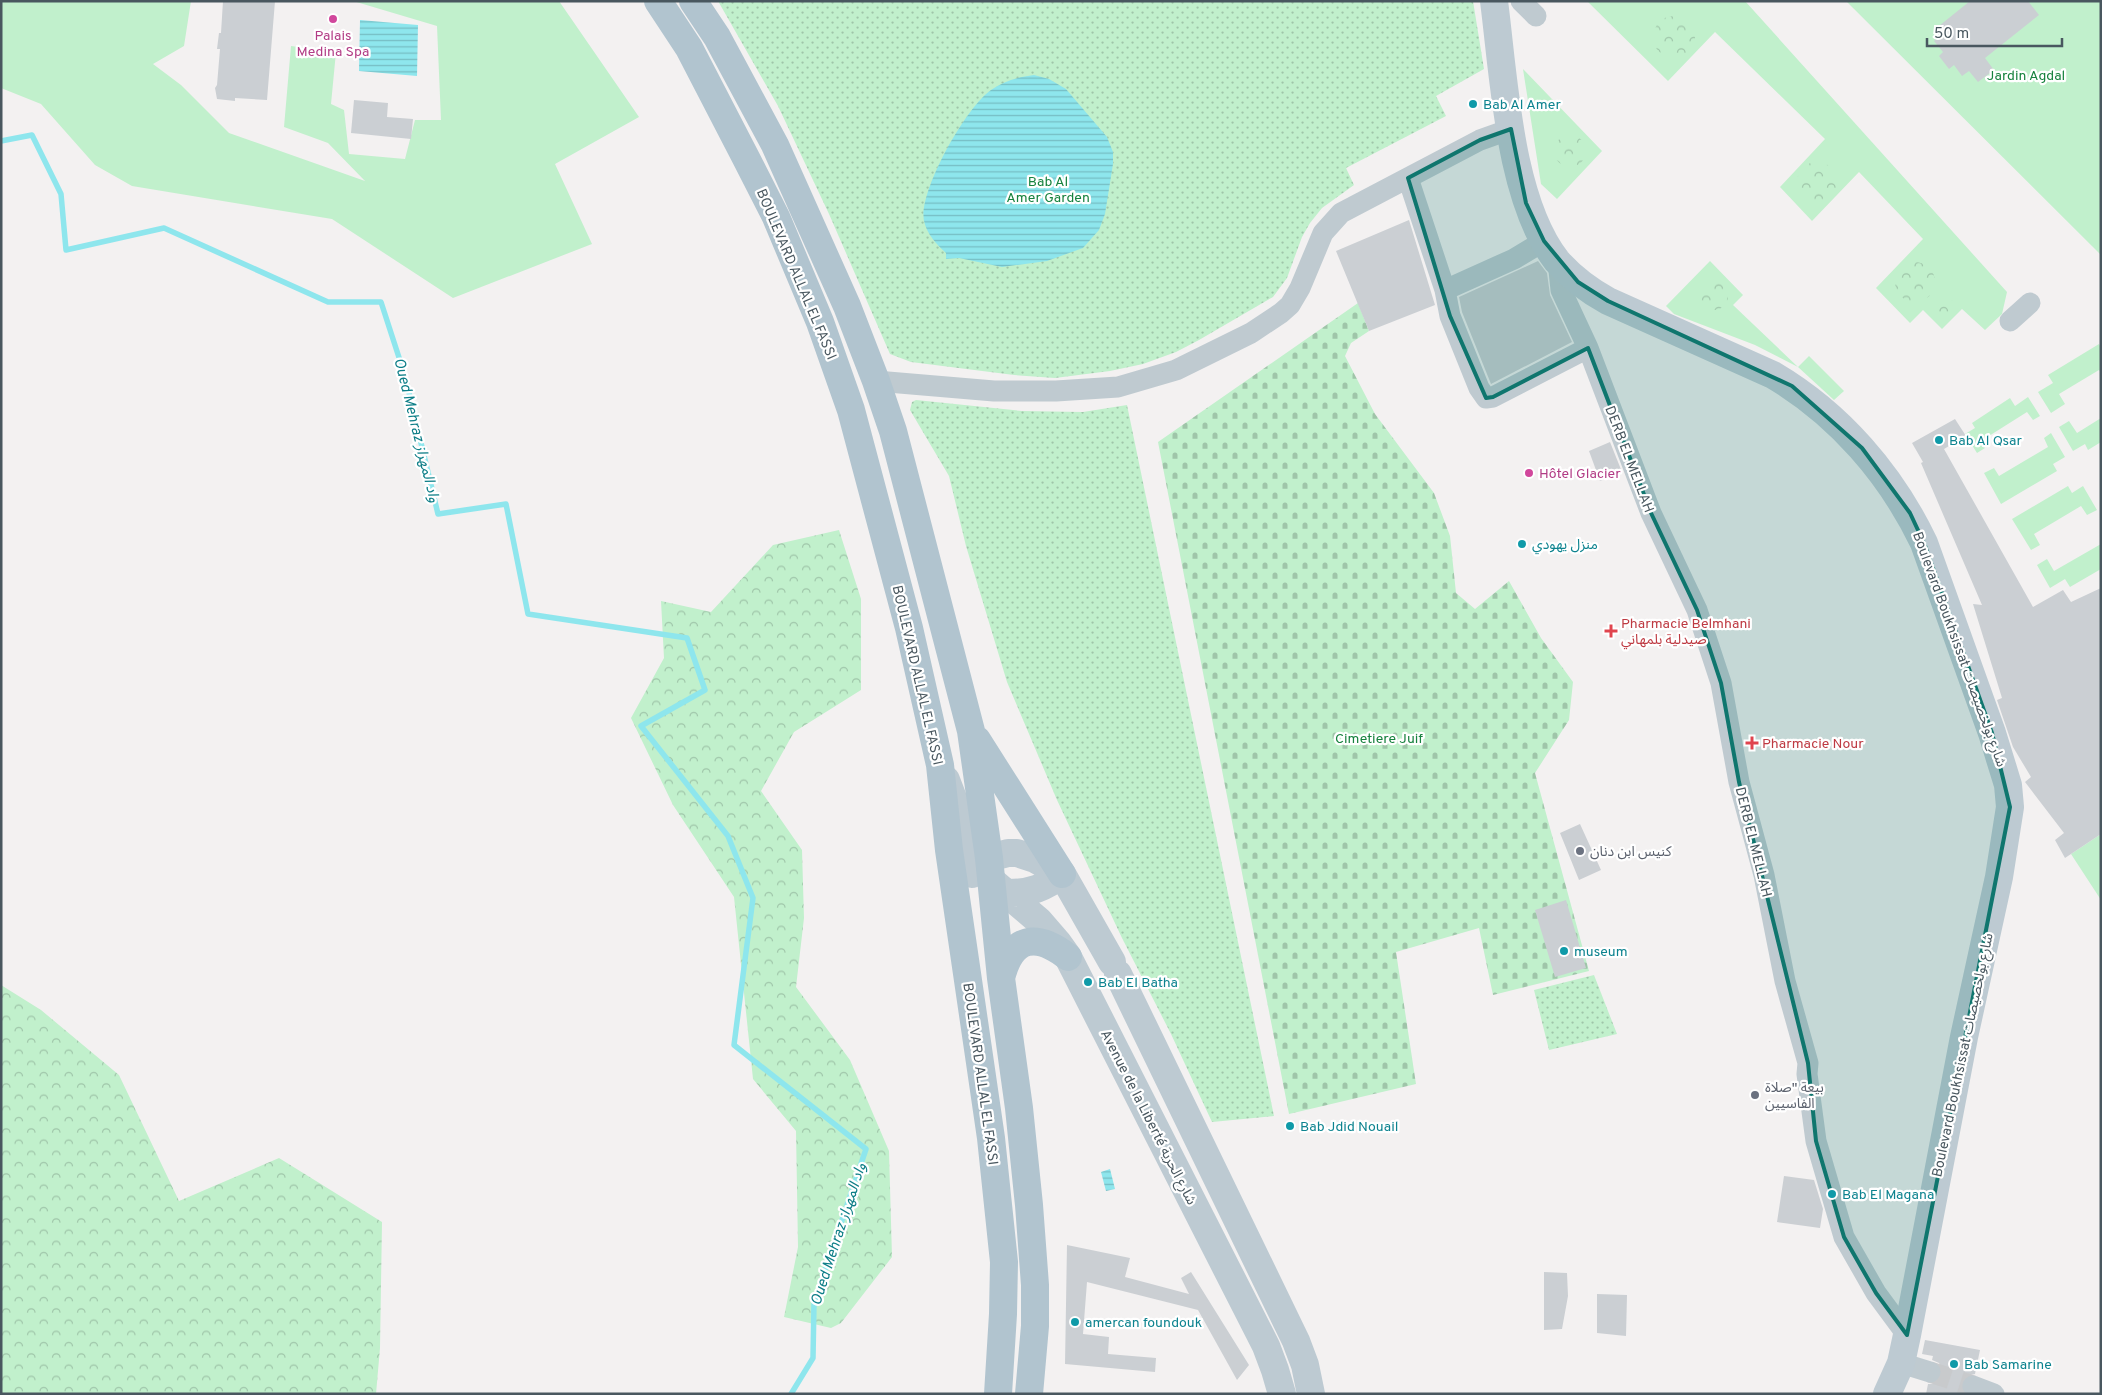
<svg xmlns="http://www.w3.org/2000/svg" width="2102" height="1395" viewBox="0 0 2102 1395" font-family="Overpass,'Noto Sans Arabic',sans-serif">
	<style>
		.green { fill: #c1f0cc }
		.forest { fill: url(#forest-crowns) }
		.cemetery { fill: url(#cemetery-stones) }
		.park { fill: url(#park-dots) }
		.water { fill: url(#water-rules) }
		.lines { fill: none; stroke-linecap: round; stroke-linejoin: round }
		.stream { stroke: #8ee6ed; stroke-width: 5.5 }
		.building { fill: #cbcfd3 }
		.street-tunnel { stroke: #c8cacc; stroke-width: 21; stroke-dasharray: 21 11; stroke-linecap: butt }
		.street { stroke: #bfcad0; stroke-width: 21 }
		.secondary { stroke: #bdcad2; stroke-width: 28 }
		.primary { stroke: #b1c4cf; stroke-width: 28 }
		.marked { fill: #0f766e; fill-opacity: 0.2; stroke: #0f766e; stroke-width: 4; stroke-linejoin: round }
		.hotel-dot { fill: #d1479c; stroke: #fff; stroke-width: 2 }
		.culture-dot { fill: #0f9aa8; stroke: #fff; stroke-width: 2 }
		.health-dot { fill: #e0444e; stroke: #fff; stroke-width: 2 }
		.worship-dot { fill: #6b7280; stroke: #fff; stroke-width: 2 }
		.labels { text-anchor: middle; stroke-width: 4.5; stroke-linejoin: round; paint-order: stroke }
		.hotel-label { font-size: 14px; fill: #b23c85; stroke: #fff }
		.park-label { font-size: 14px; fill: #17823e; stroke: #fff }
		.culture-label { font-size: 14px; fill: #0d838f; stroke: #fff; text-anchor: start }
		.street-label { font-size: 14px; fill: #49575f; stroke: #fff }
		.health-label { font-size: 14px; fill: #be3a42; stroke: #fff; text-anchor: start }
		.worship-label { font-size: 14px; fill: #5b616d; stroke: #fff; text-anchor: start }
		.water-label { font-size: 15px; font-style: italic; fill: #0d7e87; stroke: #fff }
	</style>
	<defs>
		<pattern id="forest-crowns" width="20" height="18" patternUnits="userSpaceOnUse" patternTransform="scale(1.25)"><rect width="20" height="18" fill="#c1f0cc"/><path d="M2 6a3 3 0 1 1 6 0M12 15a3 3 0 1 1 6 0" fill="none" stroke="#9fc5a9"/></pattern>
		<pattern id="cemetery-stones" width="16" height="16" patternUnits="userSpaceOnUse" patternTransform="scale(1.25)"><rect width="16" height="16" fill="#c1f0cc"/><path d="M2 7V4a2 2 0 0 1 4 0v3zM10 15v-3a2 2 0 0 1 4 0v3z" fill="#9fc5a9"/></pattern>
		<pattern id="park-dots" width="8" height="8" patternUnits="userSpaceOnUse" patternTransform="scale(1.25)"><rect width="8" height="8" fill="#c1f0cc"/><path d="M2 2h.1M6 6h.1" fill="none" stroke="#9fc5a9" stroke-width="1.8" stroke-linecap="round"/></pattern>
		<pattern id="water-rules" width="6" height="5" patternUnits="userSpaceOnUse" patternTransform="scale(1.25)"><rect width="6" height="5" fill="#8ee6ed"/><path d="M0 2.5h6" fill="none" stroke="#76bdc3"/></pattern>
	</defs>
	<rect width="100%" height="100%" fill="#f3f1f1"/>
	<path class="green" d="M1,1h190l-7,45 -31,18 28,21 48,48 136,48 -37,-38 -44,-16 7,-81 45,6 -5,52 13,6 5,44 56,5 10,-39h26l-4,-94 -84,-25h206l80,116 -84,47 37,80 -139,54 -121,-79 -200,-33 -37,-21 -54,-61 -40,-16z
		M1587,1h158l262,291 -5,22 -17,16 -23,-21 -20,20 -19,-19 -13,13 -34,-35 47,-49 -64,-67 -47,49 -32,-34 45,-48 -110,-107 -47,49z
		M1846,1h255v254z
		M1523,69l79,82 -45,48 -16,-15z
		M1710,261l33,34 -10,10 65,62 11,-11 35,35 -10,9 -36,-33 -43,-22 -81,-31 -8,-8z
		M2099,344l2,4v24l-2,-2 -40,24 6,10 -14,9 -13,-21 15,-9 -5,-8z
		M2028,397l12,19 -7,4 -6,-8 -46,29 4,7 -8,5 -12,-19 10,-6 -3,-5 38,-25 5,8z
		M2101,418v24l-13,8 -3,-6 -12,7 -14,-24 10,-6 8,12z
		M2051,433l14,24 -12,7 4,7 -56,33 -17,-31 10,-5 5,8 49,-29 -4,-9z
		M2068,486l4,7 11,-7 14,24 -10,5 -6,-9 -47,28 6,11 -9,5 -19,-31z
		M2101,544v25l-31,18 -5,-8 -15,9 -13,-23 10,-6 7,12z
		M2101,834v66l-30,-46z"/>
	<path class="forest" d="M1653 37a21 21 0 1 1 42 0a21 21 0 1 1-42 0Z
		M1554 151a16 16 0 1 1 32 0a16 16 0 1 1-32 0Z
		M1797 182a20 20 0 1 1 40 0a20 20 0 1 1-40 0Z
		M1895 282a20 20 0 1 1 40 0a20 20 0 1 1-40 0Z
		M1700 296a14 14 0 1 1 28 0a14 14 0 1 1-28 0Z
		M1933 308a11 11 0 1 1 22 0a11 11 0 1 1-22 0Z
		M839,530l22,69v91l-67,42 -33,59 41,59 2,68 -8,69 54,73 39,91 3,106 -51,66 -10,5 -47,-11 14,-70 -2,-116 -43,-52 -19,-182 -61,-92 -42,-87 33,-60 -3,-57 50,11 62,-67z
		M1,985l40,25 78,65 60,126 100,-43 103,64 -2,126 -4,46h-375z"/>
	<path class="cemetery" d="M1358,303l11,28 -18,12 -6,13 30,58 59,79 16,43 6,57 19,16 34,-28 32,57 32,44 -4,38 -34,53 54,198 -96,24 -14,-67 -83,24 20,132 -127,30 -131,-672z"/>
	<path class="park" d="M718,1h755l11,68 -48,27 10,20 -100,52 8,17 -32,23 -12,15 -8,14 -15,41 -14,19 -74,43 -23,12 -33,12 -33,7 -55,7 -41,-3 -103,-13 -21,-8 -61,-140 -51,-108z
		M916,400l106,11 61,1 44,-7 147,711 -62,6 -41,-88 -49,-96 -65,-138 -50,-118 -41,-136 -17,-70 -39,-66 2,-8z
		M1594,975l23,59 -68,16 -15,-60z"/>
	<path class="water" d="M360,20l58,5 -1,51 -58,-5z
		M1034,75l15,4 17,10 41,48 6,15v12l-8,50 -6,16 -16,18 -36,13 -45,6 -43,-9 -13,1v-6c-10,-9 -19,-19 -22,-32 -6,-29 42,-114 67,-131 13,-9 27,-13 43,-15z
		M1110,1169l5,20 -9,2 -5,-19z"/>
	<g class="lines">
		<path class="stream" d="M1,141l31,-6 29,59 5,56 98,-22 164,74h53l24,74 33,138 68,-10 22,110 159,24 18,52 -64,36 87,110 25,62 -19,147 132,104 -52,154 -1,55 -22,36"/>
	</g>
	<path class="building" d="M223,1h52l-8,99 -32,-2v3l-18,-2 -2,-11 2,-3 3,-36h-3l2,-16h2z
		M1970,1h58l11,14 -54,43 9,12 -16,12 -9,-11 -7,5 -8,-11 -5,4 -10,-13 4,-4 -9,-11 5,-5 -5,-6z
		M354,100l34,3 -1,14 26,2 -2,20 -60,-6z
		M1409,220l26,85 -66,26 -33,-80z
		M1538,261l9,12 3,22 22,47 -81,42 -29,-72 -3,-15z
		M1955,419l11,17 -22,13 89,158 30,-17 8,12 30,-14v246l-36,24 -10,-18 9,-7 -39,-51 6,-5 -18,-30 -16,-47 5,-2 -29,-94 9,1 -61,-142 2,-1 -11,-19z
		M1610,442l12,30 -22,9 -11,-30z
		M1580,824l21,46 -22,10 -19,-47z
		M1566,900l20,68 -31,9 -20,-67z
		M1784,1176l30,4 9,29 -3,19 -43,-6z
		M1067,1245l63,13 -5,19 64,17 -8,-16 10,-6 58,93 -12,15 -39,-70 -111,-28 -4,52 26,3 -1,17 48,4 -1,14 -90,-8z
		M1544,1272l23,1 1,23 -6,33 -18,1z
		M1597,1294l30,1 -1,41 -29,-3z
		M1925,1340l55,10 -5,24 -9,2 -5,6v6l2,6h-37l2,-10h5l6,-3 3,-11 -3,-7 -7,-3 1,-4 -11,-2z"/>
	<g class="lines">
		<path class="street-tunnel" d="M1930,1372l43,14"/>
		<path class="street" d="M1521,1l15,15
			M1408,178l37,112 5,26 29,72 7,10 7,-1 95,-49 -27,-58 -3,-29
			M1445,290l69,-31 30,-18
			M2010,321l20,-18
			M1588,348l63,165 46,97 24,73 18,99 25,93 21,106 23,82 -1,11 9,67 28,96 32,56 31,42
			M876,381l118,10h62l62,-4 58,-17 75,-37 30,-20 9,-8 10,-17 23,-55 18,-20 139,-73 31,-11
			M1901,1363l29,9
			M1973,1386l21,8"/>
		<path class="secondary" d="M1494,1c10,77 15,199 63,260 15,17 31,29 51,40l165,74c66,39 118,99 151,168l68,190 16,52 2,22 -11,70 -35,160 -57,298 -6,28 -14,31
			M946,780l33,86 13,15 47,40 19,22 10,14 198,389 9,24 7,24
			M972,874l17,-16 19,-5h9l18,6 27,15 50,88
			M1008,893c22,0 37,-5 54,-19
			M1118,974l178,367 9,24 6,29"/>
		<path class="primary" d="M658,1l31,47 58,112 29,57 44,105 31,88 58,218 31,137 9,85 42,288 13,124 -1,52 -5,80
			M693,1l24,36 58,108 72,161 29,75 17,50 78,300 18,127 12,120 18,130 10,97 6,80v41l-6,68
			M977,740l85,134
			M1001,978c11,-42 35,-46 67,-21"/>
	</g>
	<path class="marked" d="M1511,129l15,74 18,38 34,41 30,19 184,85 70,62 48,65 14,30 68,190 18,74 -103,528 -31,-42 -32,-56 -28,-96 -8,-78 -69,-281 -18,-99 -24,-73 -46,-97 -63,-165 -95,49 -7,1 -36,-82 -42,-138 72,-38z"/>
	<g class="hotel-dot">
		<circle cx="333" cy="19" r="5"/>
		<circle cx="1529" cy="473" r="5"/>
	</g>
	<g class="culture-dot">
		<circle cx="1473" cy="104" r="5"/>
		<circle cx="1939" cy="440" r="5"/>
		<circle cx="1522" cy="544" r="5"/>
		<circle cx="1564" cy="951" r="5"/>
		<circle cx="1088" cy="982" r="5"/>
		<circle cx="1290" cy="1126" r="5"/>
		<circle cx="1832" cy="1194" r="5"/>
		<circle cx="1075" cy="1322" r="5"/>
		<circle cx="1954" cy="1364" r="5"/>
	</g>
	<g class="health-dot">
		<path d="M1608.5 623.5h5v5h5v5h-5v5h-5v-5h-5v-5h5z"/>
		<path d="M1749.5 735.5h5v5h5v5h-5v5h-5v-5h-5v-5h5z"/>
	</g>
	<g class="worship-dot">
		<circle cx="1580" cy="851" r="5"/>
		<circle cx="1755" cy="1095" r="5"/>
	</g>
	<g class="labels">
		<g class="hotel-label">
			<text x="333" y="40">Palais<tspan x="333" dy="16">Medina Spa</tspan></text>
			<text x="1539" y="478" text-anchor="start">Hôtel Glacier</text>
		</g>
		<g class="park-label">
			<text x="2026" y="80">Jardin Agdal</text>
			<text x="1048" y="186">Bab Al<tspan x="1048" dy="16">Amer Garden</tspan></text>
			<text x="1379" y="743">Cimetiere Juif</text>
		</g>
		<g class="culture-label">
			<text x="1483" y="109">Bab Al Amer</text>
			<text x="1949" y="445">Bab Al Qsar</text>
			<text x="1532" y="549">منزل يهودي</text>
			<text x="1574" y="956">museum</text>
			<text x="1098" y="987">Bab El Batha</text>
			<text x="1300" y="1131">Bab Jdid Nouail</text>
			<text x="1842" y="1199">Bab El Magana</text>
			<text x="1085" y="1327">amercan foundouk</text>
			<text x="1964" y="1369">Bab Samarine</text>
		</g>
		<g class="street-label">
			<text transform="translate(797 274) rotate(67)" y="5">BOULEVARD ALLAL EL FASSI</text>
			<text transform="translate(1630 459) rotate(69)" y="5">DERB EL MELLAH</text>
			<text transform="translate(1960 649) rotate(70)" y="5">Boulevard Boukhsissat شارع بولخصيصات</text>
			<text transform="translate(918 675) rotate(77)" y="5">BOULEVARD ALLAL EL FASSI</text>
			<text transform="translate(1754 842) rotate(76)" y="5">DERB EL MELLAH</text>
			<text transform="translate(1962 1055) rotate(-78)" y="5">Boulevard Boukhsissat شارع بولخصيصات</text>
			<text transform="translate(981 1074) rotate(82)" y="5">BOULEVARD ALLAL EL FASSI</text>
			<text transform="translate(1149 1117) rotate(63)" y="5">Avenue de la Liberté شارع الحرية</text>
		</g>
		<g class="health-label">
			<text x="1621" y="628">Pharmacie Belmhani<tspan x="1621" dy="16">صيدلية بلمهاني</tspan></text>
			<text x="1762" y="748">Pharmacie Nour</text>
		</g>
		<g class="worship-label">
			<text x="1590" y="856">كنيس ابن دنان</text>
			<text x="1765" y="1092">بيعة "صلاة<tspan x="1765" dy="16">الفاسيين</tspan></text>
		</g>
		<g class="water-label">
			<text transform="translate(417 430) rotate(76)" y="5">Oued Mehraz واد المهراز</text>
			<text transform="translate(838 1234) rotate(-72)" y="5">Oued Mehraz واد المهراز</text>
		</g>
	</g>
	<rect width="2102" height="1395" fill="none" stroke="#49575f" stroke-width="5"/>
	<path d="M1927 38v8h135v-8" fill="none" stroke="#49575f" stroke-width="2.5"/>
	<text x="1934" y="38" font-size="15" fill="#49575f" stroke="#ffffff" stroke-width="4" paint-order="stroke">50 m</text>
</svg>
